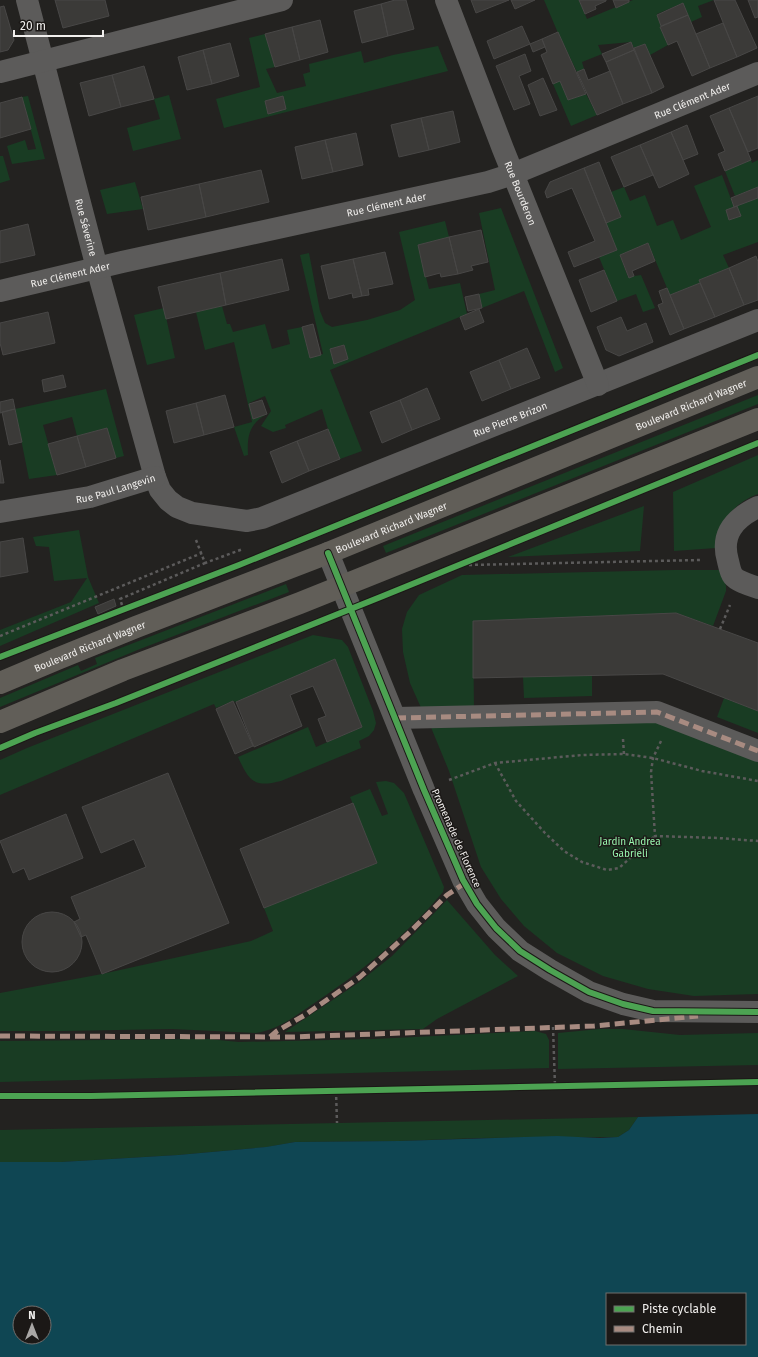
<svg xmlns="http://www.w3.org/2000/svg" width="758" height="1357" viewBox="0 0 758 1357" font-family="'Fira Sans',sans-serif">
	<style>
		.green { fill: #193c23; fill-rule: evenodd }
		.water { fill: #0f4653; fill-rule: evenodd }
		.building { fill: #3b3a38; stroke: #484746 }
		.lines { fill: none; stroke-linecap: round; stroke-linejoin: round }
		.path { stroke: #5c5b5b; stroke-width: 2.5; stroke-dasharray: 3 3; stroke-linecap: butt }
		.minor { stroke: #5c5b5a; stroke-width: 22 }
		.major { stroke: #615e58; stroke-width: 22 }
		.quiet { stroke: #a88b81; stroke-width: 5; stroke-dasharray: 10 5; stroke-linecap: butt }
		.cycleway-casing { stroke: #1b1816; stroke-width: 8 }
		.cycleway { stroke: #4ca352; stroke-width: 6 }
		.labels { text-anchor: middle; stroke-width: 3; stroke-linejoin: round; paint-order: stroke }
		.street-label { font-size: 10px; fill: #f1efed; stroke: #1b1816 }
		.park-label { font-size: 10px; fill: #99f7af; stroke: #1b1816 }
	</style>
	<rect width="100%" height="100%" fill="#232220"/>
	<path class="green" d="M544,0h35l8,19 46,-19h81l-16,6 4,11 -11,5 -8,-19 -26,11 4,12 -1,1 8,18 -18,10 -5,-11 -11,4 -3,-6 -33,3 4,9 -20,8 2,7 -7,3 -19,-39z
		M265,34l10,33 -9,2 11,24 29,-7 -3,-12 7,-2 -1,-8 52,-13 3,12 29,-8 45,-9 10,25 -224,57 -8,-29 44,-12 -11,-49zM283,96l3,13 -18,5 -3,-13z
		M560,81l8,19 18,-6 11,21 -26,11 -18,-42z
		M169,95l12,44 -48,12 -6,-23 33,-9 -6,-20z
		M28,96l17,63 -33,5 -5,-18 18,-6 3,10 8,-1 -14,-52z
		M0,156h3l7,24 -10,3z
		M751,160l1,3 6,-3v27l-23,9 -10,-25z
		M722,175l12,32 -8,3 32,-12v44l-35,13 6,13 -30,12 1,3 -30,12 -22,-52 -28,12 8,22 13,-2 14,33 -12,4 -7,-18 -19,7 -18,-44 18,-7 -11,-27 15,-6 -10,-25 13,-5 6,14 15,-6 12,31 16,-6 8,20 30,-13 -17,-41z
		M135,182l8,27 -36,5 -7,-24z
		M501,208l62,160 -8,4 -31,-81 -42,17 -3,-14 16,-4 -16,-77z
		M445,221l4,16 -31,8 11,44 31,-6 7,31 -137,56 32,81 -22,8 -12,-30 -6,-20 -37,16 1,3 -13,4 -12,-6 10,-15 -6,-15 -16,7 4,16 14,-5c-18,10 -20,22 -19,41l-4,1 -10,-29 18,-5 -18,-80 -29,8 -9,-38 26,-6 5,18h3l3,8 32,-8 7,25 18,-5 -3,-14 15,-3 8,30 13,-3 -23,-99 9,-2 11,58 5,12 7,4 35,-7 33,-10 15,-10 -16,-68zM344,345l4,14 -14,4 -4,-14z
		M164,308l11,50 -28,7 -13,-50z
		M106,389l18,67 -8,2 -9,-30 -30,8 -5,-19 -29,8 14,50 -28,4 -14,-70z
		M758,395v9l-372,149 -3,-7z
		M758,455v39c-25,9 -39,29 -42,54l-42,3 -1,-59z
		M644,506l-4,45 -132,6z
		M79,530l9,47 11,26 -99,43v-16l71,-28 16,-24 -33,3 -5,-34 -13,-1 -3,-9z
		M674,570h47l5,16v5l-13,35 -37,-13 -203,8 1,89h-52l-12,-27 -7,-31 -1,-23 5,-17 12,-17 43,-20z
		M286,584l3,8 -149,57 -140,58v-9l78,-33 3,6 16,-7 -2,-6z
		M313,635l29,5 6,7 25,64 3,12 -2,7 -5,6 -10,5 2,7 -80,33c-27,7 -32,0 -43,-24l70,-30 8,20 46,-20 -27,-68 -99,43 -3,-1 -17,7 -2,-4 -214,91v-35l27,-12z
		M592,675v21l-68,2 -1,-21z
		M724,698l34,13v22l-41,-16z
		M655,719l103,42v233l-64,2 -46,-7 -45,-13 -46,-23 -33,-27 -23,-27 -20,-32 -32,-96 -19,-46z
		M386,781l8,2 10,10 40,94 -1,5c-37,44 -82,80 -130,112 -18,12 -35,26 -57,29l-84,-4 -107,2h-65v-38l102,-19 149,-33 22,-10 -9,-23 113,-45 -27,-66 20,-8 12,27 6,-2 -12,-32z
		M447,900l48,55 23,21 -81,43 -14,10 -138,3 73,-49 34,-27z
		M599,1029h24l57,6 78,-2v32l-200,4v-36z
		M535,1031l11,3 3,6v28l-549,14v-41l208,-2 31,3 135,-3z
		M638,1117l-9,13 -11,7 -140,1 -79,3 -104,1 -28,5 -89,8 -117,7h-61v-32z"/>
	<path class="water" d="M758,1114v243h-758v-195h61l117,-7 88,-8 29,-5 104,-1 158,-5 43,2 18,-1 11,-7 9,-13zM607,1294h138v50h-138zM20,1313h24v24h-24z"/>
	<path class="building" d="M55,0h50l4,16 -46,12z
		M395,0h11l8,29 -26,7 -7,-32z
		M471,0h38l-33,13z
		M511,0h24l-20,9z
		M579,0h27v1l-11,5 1,3 -11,5z
		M613,0h16v2l-13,6z
		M714,0h21l22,48 -20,9z
		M748,0h10v17l-3,1z
		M683,3l5,12 -27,11 -4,-11z
		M381,4l7,32 -26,7 -8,-32z
		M4,6l10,34 -6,10 -8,2v-45z
		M688,15l22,53 -18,8 -15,-35 -9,4 -8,-18z
		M320,20l8,32 -28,8 -8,-33z
		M723,23l14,34 -27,11 -14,-34z
		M522,26l8,18 -36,15 -7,-18z
		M292,27l8,33 -25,7 -10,-33z
		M558,32l28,62 -18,6 -8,-19 -7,3 -12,-29 6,-3 -5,-13z
		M542,39l3,8 -12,5 -3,-8z
		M631,42l3,8 -28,12 -4,-8z
		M230,43l9,33 -27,8 -9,-34z
		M645,44l19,43 -12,6 -18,-45z
		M203,50l9,34 -25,6 -9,-33z
		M634,50l18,43 -29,11 -17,-42z
		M525,54l6,17 -12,5 11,28 -16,6 -18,-44z
		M144,66l10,33 -33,8 -9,-32z
		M584,69l4,11 22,-9 13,33 -26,11 -20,-43z
		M112,75l9,32 -32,9 -9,-33z
		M543,78l14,32 -17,6 -12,-31z
		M283,96l3,13 -18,5 -3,-13z
		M758,96v52l-10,4 -19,-44z
		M22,97l9,32 -31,9v-35z
		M729,108l22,52 -26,11 -7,-17 7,-3 -15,-35z
		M453,111l7,31 -31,8 -8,-32z
		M421,118l8,32 -30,7 -8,-32z
		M687,125l11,29 -15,6 -12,-28z
		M671,132l18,42 -30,14 -19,-43z
		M356,133l7,32 -30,7 -8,-32z
		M325,140l8,32 -31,7 -7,-32z
		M640,145l13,30 -29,12 -13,-30z
		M599,162l22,55 -15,6 -22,-55z
		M584,168l33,82 -43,17 -6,-15 27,-11 -23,-53 -25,10 -2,-6 5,-10z
		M261,170l8,32 -63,15 -7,-33z
		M199,184l7,33 -58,13 -7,-33z
		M758,187v11l-24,9 -3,-9z
		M737,206l4,10 -12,4 -3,-10z
		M28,224l7,31 -35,8v-32z
		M481,230l7,32 -17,4 2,4 -15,4 -9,-37z
		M449,237l9,37 -17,3 -1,-4 -15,4 -7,-32z
		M648,243l7,18 -23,10 2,5 -5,2 -9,-23z
		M385,252l8,32 -25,5 1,6 -7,1 -9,-37z
		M756,256l2,6v38l-14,5 -15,-37z
		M282,259l7,31 -63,15 -6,-32z
		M353,259l9,37 -9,2 -1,-5 -23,6 -8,-33z
		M729,268l15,37 -29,12 -16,-37z
		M604,270l13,31 -26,11 -12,-32z
		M220,273l6,32 -60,14 -8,-32z
		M700,283l15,34 -31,12 -14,-34z
		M667,288l17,41 -14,6 -12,-30 5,-2 -4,-12z
		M479,294l3,14 -14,3 -3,-14z
		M479,309l5,13 -19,8 -5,-13z
		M48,312l7,31 -52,12 -3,-12v-20z
		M621,317l6,14 19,-8 7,19 -34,14 -13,-6 -9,-23z
		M313,324l8,31 -11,3 -8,-31z
		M344,345l4,14 -14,5 -4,-15z
		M527,348l13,30 -29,11 -12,-29z
		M499,360l12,29 -29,12 -12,-29z
		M63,375l3,12 -22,5 -2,-12z
		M427,388l13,31 -28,11 -12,-30z
		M225,395l9,32 -30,8 -8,-32z
		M13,399l2,10 -15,4v-11z
		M262,400l5,14 -14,5 -4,-15z
		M400,400l12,30 -30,13 -12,-31z
		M196,403l8,32 -30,8 -8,-32z
		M15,409l7,33 -13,3 -7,-33z
		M107,428l9,30 -30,9 -9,-31z
		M328,429l12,30 -31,12 -12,-30z
		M77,436l9,31 -29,8 -9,-31z
		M297,441l12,30 -27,12 -12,-31z
		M0,460l4,23h-4z
		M23,538l5,34 -28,5v-35z
		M114,599l2,7 -18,8 -3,-7z
		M676,613l82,30v68l-95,-37 -190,4v-57z
		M335,659l27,68 -35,15 -9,-23 8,-3 -13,-30 -23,9 12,31 -48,21 -18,-45z
		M233,701l20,45 -18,8 -19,-45z
		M168,773l61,150 -127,51 -16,-39 -5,2 -7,-15 6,-3 -9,-22 75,-30 -12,-28 -33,14 -19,-46z
		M353,803l24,60 -113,45 -24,-59z
		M66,814l17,44 -54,22 -5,-12 -11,5 -13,-32z
		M22 942a30 30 0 1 1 60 0a30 30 0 1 1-60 0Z"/>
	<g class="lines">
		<path class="path" d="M196,540l9,23 38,-14
			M469,565l231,-5
			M122,605l-2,-6 85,-36
			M720,629l10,-24
			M0,636l202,-83
			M623,739l1,15
			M661,741l-8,17 -2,14 4,64 63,2 40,3
			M495,763l21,38 29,32 19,18 18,11 25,8 12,-2 36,-32
			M449,780l46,-17 87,-8 42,-1 29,4 49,13 56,10
			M553,1027l2,59
			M336,1091l1,32"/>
		<g class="minor">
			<path id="s1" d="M27,0l70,268 58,209 5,13 8,10 9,7 15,6 55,8 15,-3 496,-198"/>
			<path id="s2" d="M446,0l57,149 95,236"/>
			<path d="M0,72l282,-72"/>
			<path id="s3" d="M0,291l122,-29 366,-80 25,-8 245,-101"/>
			<path d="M758,507c-23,11 -38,27 -30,54 1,4 2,11 5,15 5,6 18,9 25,12"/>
			<path id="s4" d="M0,512l90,-15 65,-20"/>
			<path d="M328,553l96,237 39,90 14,24 19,24 24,23 30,19 39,22 34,12 30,7 105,1"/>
			<path d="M396,718l261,-6 101,39"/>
		</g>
		<g class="major">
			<path id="s5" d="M0,683l57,-24 79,-32 192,-74 430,-176"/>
			<path d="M0,722l123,-52 177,-67 458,-184"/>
		</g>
		<path class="quiet" d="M396,718l261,-6 101,39
			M0,1036l292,1 302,-11 104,-10
			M270,1037l7,-6 28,-16 55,-38 52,-47 35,-35 18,-12"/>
		<g class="cycleway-casing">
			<path id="cycleway" d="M328,553l96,237 39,90 14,24 19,24 24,23 30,19 39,22 34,12 30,7 105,1
				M0,657l239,-92 519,-210
				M0,748l35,-15 81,-30 267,-107 375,-153
				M0,1096h91l667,-14"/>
		</g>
		<use href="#cycleway" class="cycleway"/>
	</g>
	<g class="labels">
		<g class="street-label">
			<text dy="4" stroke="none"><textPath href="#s3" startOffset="720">Rue Clément Ader</textPath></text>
			<text dy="4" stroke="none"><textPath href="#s2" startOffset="207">Rue Bourderon</textPath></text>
			<text dy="4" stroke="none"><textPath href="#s3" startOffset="396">Rue Clément Ader</textPath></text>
			<text dy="4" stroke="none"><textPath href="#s1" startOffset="235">Rue Séverine</textPath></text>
			<text dy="4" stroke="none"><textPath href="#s3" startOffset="72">Rue Clément Ader</textPath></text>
			<text dy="4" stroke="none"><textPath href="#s5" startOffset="745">Boulevard Richard Wagner</textPath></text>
			<text dy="4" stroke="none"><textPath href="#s1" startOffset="886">Rue Pierre Brizon</textPath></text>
			<text dy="4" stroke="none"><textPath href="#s4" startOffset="118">Rue Paul Langevin</textPath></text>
			<text dy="4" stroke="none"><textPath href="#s5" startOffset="421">Boulevard Richard Wagner</textPath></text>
			<text dy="4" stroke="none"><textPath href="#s5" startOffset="97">Boulevard Richard Wagner</textPath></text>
			<text transform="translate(457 838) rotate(66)" y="4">Promenade de Florence</text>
		</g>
		<g class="park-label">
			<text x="630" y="845">Jardin Andrea<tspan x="630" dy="12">Gabrieli</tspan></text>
		</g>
	</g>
	<rect x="606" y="1293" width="140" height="52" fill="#1b1816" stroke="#716e6c"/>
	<rect x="614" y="1306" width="20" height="6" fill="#4ca352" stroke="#716e6c"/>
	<text x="642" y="1313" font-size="12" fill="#f1efed">Piste cyclable</text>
	<rect x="614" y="1326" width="20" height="6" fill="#a88b81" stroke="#716e6c"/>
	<text x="642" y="1333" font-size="12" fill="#f1efed">Chemin</text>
	<g transform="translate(32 1325)"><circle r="19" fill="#1b1816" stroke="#716e6c"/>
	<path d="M0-3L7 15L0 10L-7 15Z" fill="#a9a7a5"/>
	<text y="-6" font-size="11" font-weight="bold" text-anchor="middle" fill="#f1efed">N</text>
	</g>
	<path d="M14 30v6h89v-6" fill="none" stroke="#f1efed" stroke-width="2"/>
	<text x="20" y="30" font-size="12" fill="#f1efed" stroke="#1b1816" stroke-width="3" paint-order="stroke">20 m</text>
</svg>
